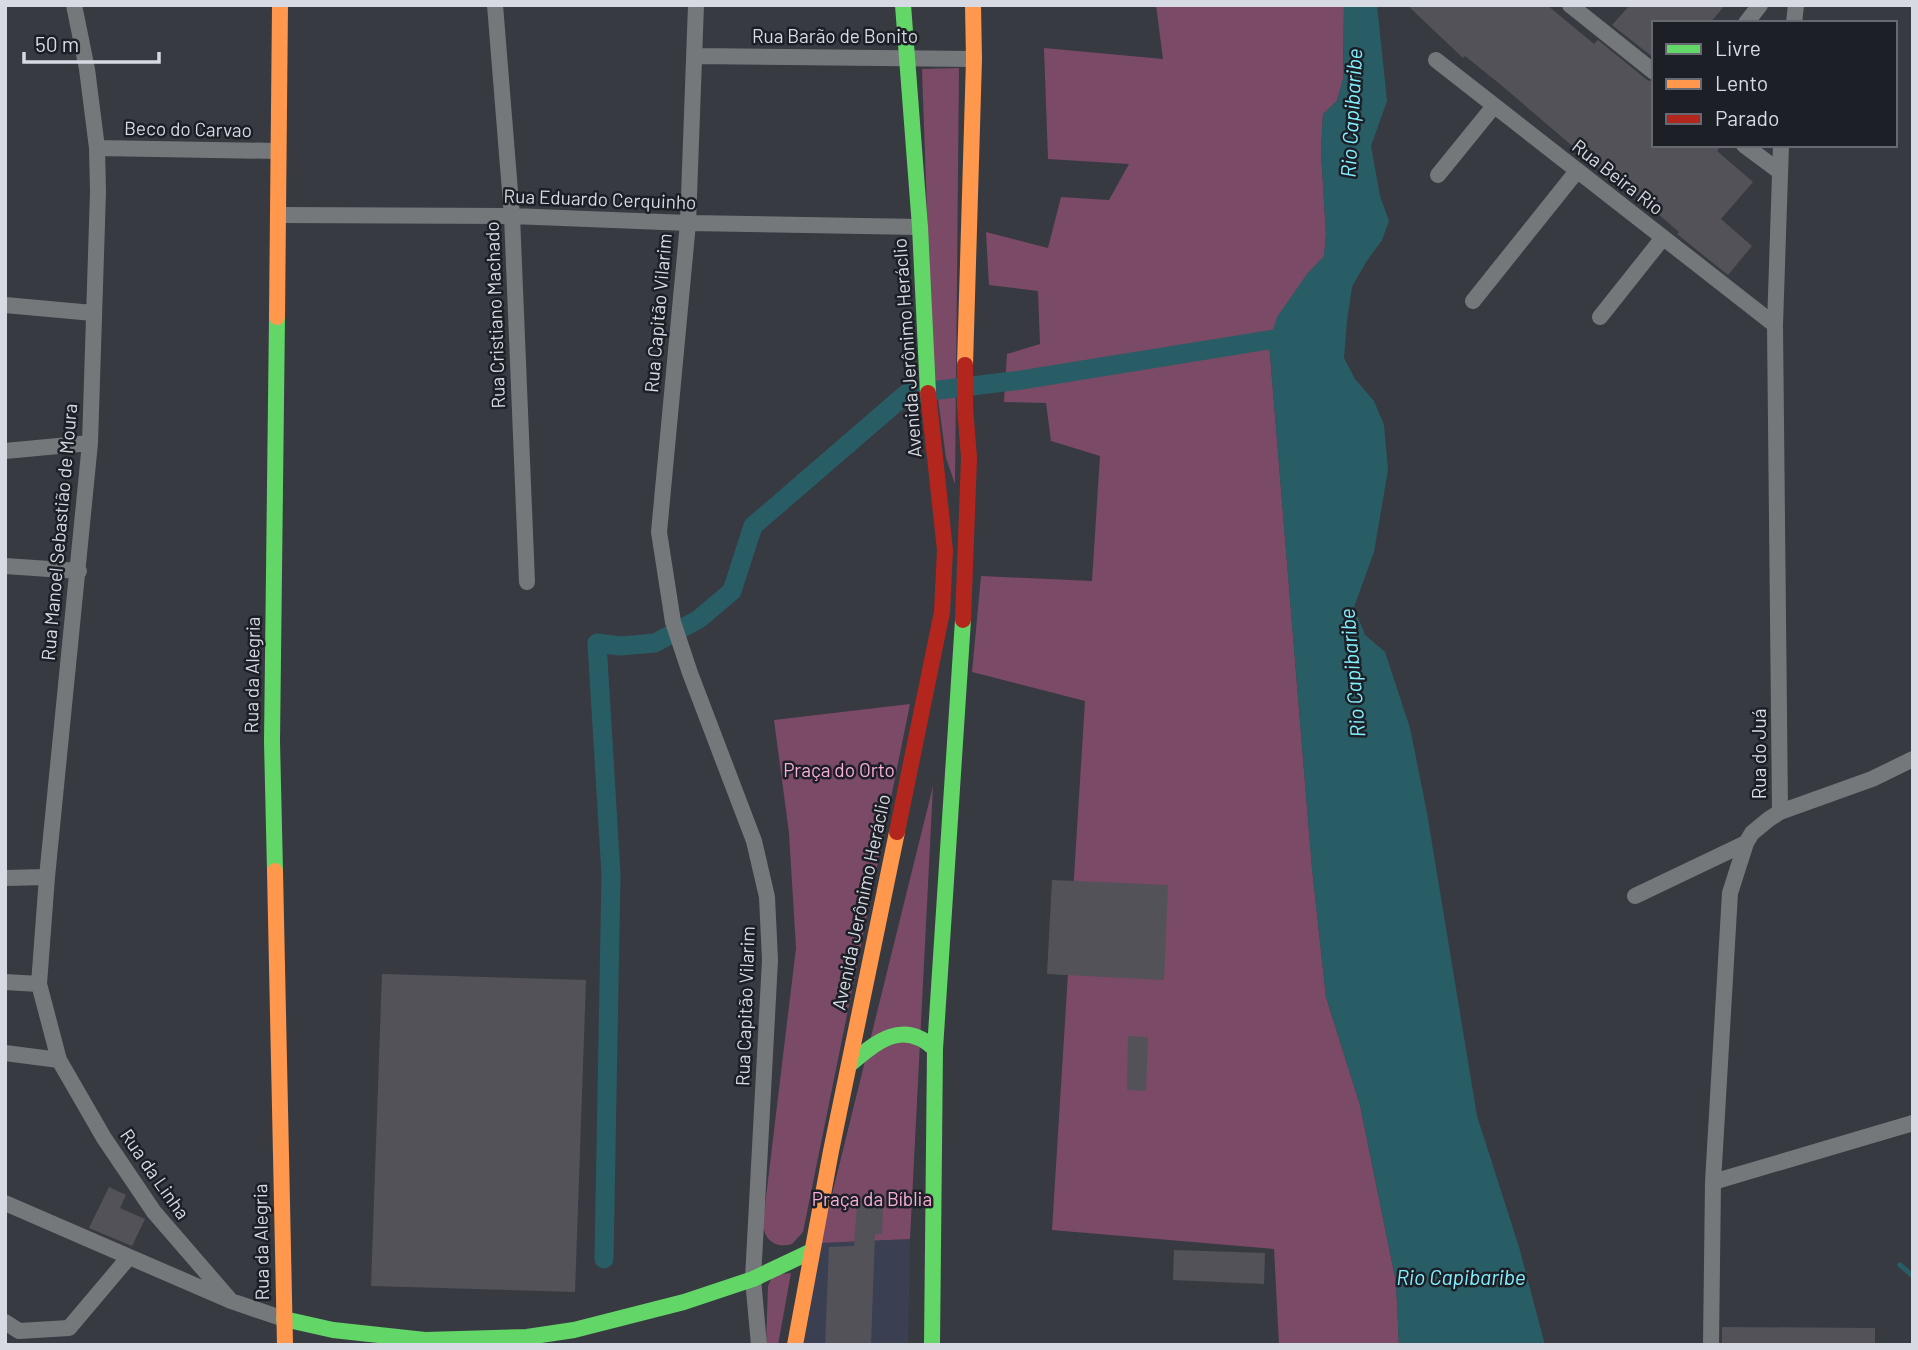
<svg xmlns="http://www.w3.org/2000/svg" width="1918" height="1350" viewBox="0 0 1918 1350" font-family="Barlow,sans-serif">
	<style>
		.built { fill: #3b3f52 }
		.green { fill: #7b4a66 }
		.water { fill: #295d65 }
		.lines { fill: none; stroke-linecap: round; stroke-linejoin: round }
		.stream { stroke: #295d65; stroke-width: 5 }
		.canal { stroke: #295d65; stroke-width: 19 }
		.building { fill: #535259 }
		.street { stroke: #75787b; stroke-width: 16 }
		.fast { stroke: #63d668; stroke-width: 16 }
		.slow { stroke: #ff974d; stroke-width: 16 }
		.jam { stroke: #b3261e; stroke-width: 16 }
		.labels { text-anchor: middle; stroke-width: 5; stroke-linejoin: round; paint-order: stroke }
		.street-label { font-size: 19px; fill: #d7d9e3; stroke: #1d1f26 }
		.park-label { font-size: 19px; fill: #faaed8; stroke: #1d1f26 }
		.water-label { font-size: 21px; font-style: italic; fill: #82f0ff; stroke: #1d1f26 }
	</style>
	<rect width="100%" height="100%" fill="#383a42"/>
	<path class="built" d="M910,1239l-2,106h-104l16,-102z"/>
	<path class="green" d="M1156,5h188l-1,74 -6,22 -14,13 -2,36 5,85 -2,22 -17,17 -38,68 43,526 14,129 34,108 36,177 3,63h-120l-5,-96 -222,-19 33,-529 -113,-29 9,-96 111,5 8,-125 -49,-15 -5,-38 -42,-1 3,-48 33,-10 -2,-53 -49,-6 -3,-53 62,16 13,-51 48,3 20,-36 -81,-5 -4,-111 119,11z
		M959,68l-4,416 -9,-26 -14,-103 -10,-286z
		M910,704l-107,528 -11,12c-16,5 -29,-4 -29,-22l33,-274 -7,-115 -15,-113z
		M933,786l-23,453 -90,4z
		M791,1273l-13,72h-12l2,-59 5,-11z"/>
	<path class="water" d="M1344,5h33l10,96 -16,45 9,50 9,25 -7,19 -16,22 -14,25 -5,34 -3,37 11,21 19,22 10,24 4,45 -14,82 -20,55 11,28 20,17 25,76 17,85 50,303 42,131 26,98h-146l-3,-63 -36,-177 -34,-108 -14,-129 -43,-526 8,-25 30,-43 17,-18 2,-21 -5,-85 2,-36 14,-13 6,-22z"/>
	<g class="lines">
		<path class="stream" d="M1900,1265l13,11"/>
		<path class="canal" d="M604,1259l7,-385 -14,-231 23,3 35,-3 44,-24 33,-28 21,-65 153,-132 115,-14 272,-44"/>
	</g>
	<path class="building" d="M1407,5h140l47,39 4,-4 49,40 7,2v63h68l-5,6 36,31 -32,37 31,27 -24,29 -51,-41 2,-2 -38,-33 -37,-26 -103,-88 -36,-29 -2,2z
		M1630,5h95l-15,18h-56v35l-42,-33z
		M1052,880l116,5 -4,95 -117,-6z
		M382,974l204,6 -11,312 -204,-6z
		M1128,1036l20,1 -2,54 -19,-1z
		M109,1187l17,8 -6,13 25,11 -13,27 -43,-18z
		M857,1205l26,2 -1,27h-7l-4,111h-46l4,-98 25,-1z
		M1174,1250l91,3 -1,31 -91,-4z
		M1722,1327l153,1v17h-153z"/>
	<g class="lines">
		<path class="street" d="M74,5l13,64 10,79 1,44 -8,251 -43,434 -8,107 20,76 45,78 50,74 77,89
			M495,5l17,211 15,366
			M696,5l-8,218 -29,309 14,90 17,51 64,168 13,56 3,63 -17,319 6,66
			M1570,5l84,67
			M1746,23l14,-18
			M1794,23l2,-18
			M695,56l279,3
			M1436,60l339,265
			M1744,145l35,26
			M97,148l181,3
			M1438,175l56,-69
			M278,215l234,1 176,7 232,4
			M1473,301l104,-130
			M5,305l88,8
			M1600,317l62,-78
			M5,451l85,-8
			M5,566l74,5
			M1780,812l-5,-487 6,-180
			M5,878l42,-1
			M1635,896l111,-53
			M5,982l34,2
			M5,1053l54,7
			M1713,1182l200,-59
			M5,1203l226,98 53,18
			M5,1322l14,9 50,-3 60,-71
			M1711,1345l2,-163 17,-289 16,-50 6,-10 17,-14 11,-7 92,-33 41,-20"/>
		<path class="fast" d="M903,5l17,222 8,166
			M275,871l-3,-129 5,-425
			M849,1065c28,-24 54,-46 86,-16
			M284,1319l49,11 92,10 102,-3 47,-7 110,-28 69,-23 59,-28
			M932,1345l3,-296 28,-429"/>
		<path class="slow" d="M277,317l3,-312
			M965,365l9,-306 -1,-54
			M275,871l10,474
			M795,1345l36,-194 66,-319"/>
		<path class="jam" d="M963,620l6,-162 -4,-52v-41
			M897,832l45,-220 3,-62 -17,-157"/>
	</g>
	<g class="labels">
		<g class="street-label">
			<text x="835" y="43">Rua Barão de Bonito</text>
			<text transform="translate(188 129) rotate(1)" y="7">Beco do Carvao</text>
			<text transform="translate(1618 177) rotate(38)" y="7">Rua Beira Rio</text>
			<text transform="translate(600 199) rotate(2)" y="7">Rua Eduardo Cerquinho</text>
			<text transform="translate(658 313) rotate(-85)" y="7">Rua Capitão Vilarim</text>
			<text transform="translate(495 315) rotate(-92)" y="7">Rua Cristiano Machado</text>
			<text transform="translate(907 348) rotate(-94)" y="7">Avenida Jerônimo Heráclio</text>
			<text transform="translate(59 532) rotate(-85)" y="7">Rua Manoel Sebastião de Moura</text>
			<text transform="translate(252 675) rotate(-89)" y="7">Rua da Alegria</text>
			<text transform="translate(1759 754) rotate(-90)" y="7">Rua do Juá</text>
			<text transform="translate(861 902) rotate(-78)" y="7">Avenida Jerônimo Heráclio</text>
			<text transform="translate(745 1006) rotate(-88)" y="7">Rua Capitão Vilarim</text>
			<text transform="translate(155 1174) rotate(55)" y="7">Rua da Linha</text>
			<text transform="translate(261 1242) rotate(-91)" y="7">Rua da Alegria</text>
		</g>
		<g class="park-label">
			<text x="839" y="777">Praça do Orto</text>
			<text x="872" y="1206">Praça da Bíblia</text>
		</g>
		<g class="water-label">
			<text transform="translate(1352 113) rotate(-87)" y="7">Rio Capibaribe</text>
			<text transform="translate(1353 673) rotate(-95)" y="7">Rio Capibaribe</text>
			<text x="1461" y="1285">Rio Capibaribe</text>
		</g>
	</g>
	<rect width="1918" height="1350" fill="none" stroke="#d7d9e3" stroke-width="14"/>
	<rect x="1652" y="21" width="245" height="126" fill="#1d1f26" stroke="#676972" stroke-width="2"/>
	<rect x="1666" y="44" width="35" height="10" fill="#63d668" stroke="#676972" stroke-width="2"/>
	<text x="1715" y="56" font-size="21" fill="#d7d9e3">Livre</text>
	<rect x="1666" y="79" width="35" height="10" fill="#ff974d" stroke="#676972" stroke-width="2"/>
	<text x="1715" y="91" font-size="21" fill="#d7d9e3">Lento</text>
	<rect x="1666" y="114" width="35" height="10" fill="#b3261e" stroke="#676972" stroke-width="2"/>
	<text x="1715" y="126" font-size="21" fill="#d7d9e3">Parado</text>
	<path d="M24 52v10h135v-10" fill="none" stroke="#d7d9e3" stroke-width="3.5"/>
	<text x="35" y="52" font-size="21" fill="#d7d9e3" stroke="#1d1f26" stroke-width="5" paint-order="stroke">50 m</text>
</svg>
